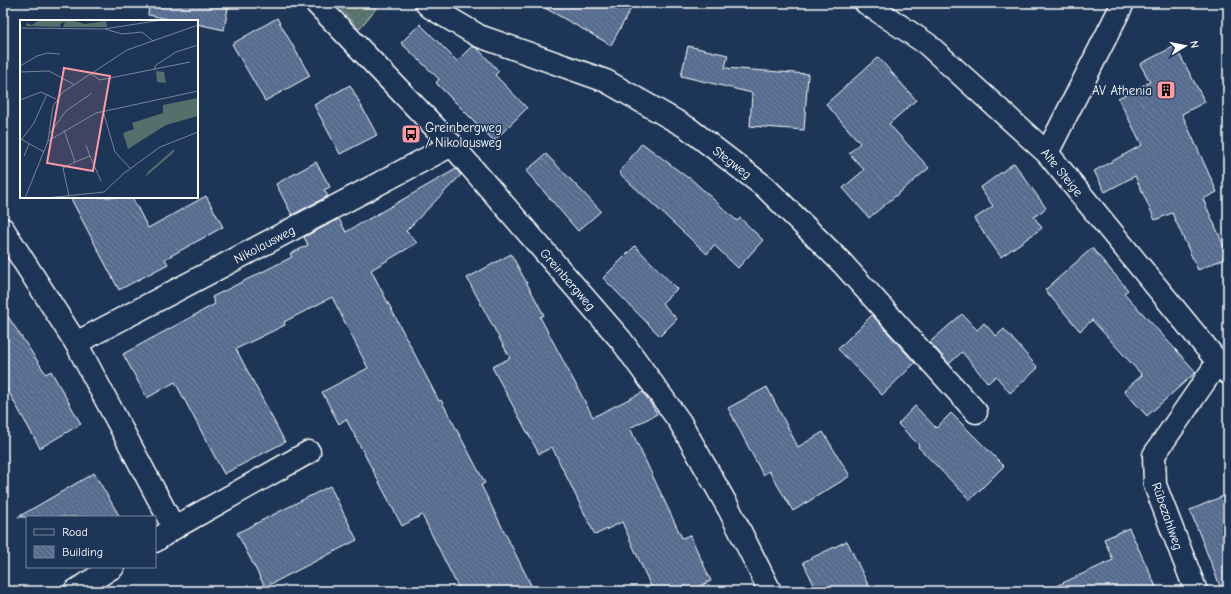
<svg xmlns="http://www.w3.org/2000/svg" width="1231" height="594" viewBox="0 0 1231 594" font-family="'Comic Neue',sans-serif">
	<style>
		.park { fill: url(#park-dots); stroke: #abb7b5 }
		.building { fill: url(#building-back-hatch); stroke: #fff }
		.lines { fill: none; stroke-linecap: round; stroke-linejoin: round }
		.minor-casing { stroke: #fff; stroke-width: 25 }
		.minor { stroke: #1d3557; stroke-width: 22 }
		.labels { text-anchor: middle; stroke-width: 3; stroke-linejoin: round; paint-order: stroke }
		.poi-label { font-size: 13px; fill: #fff; stroke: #1d3557; text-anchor: end }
		.street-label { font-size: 13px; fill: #fff; stroke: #1d3557 }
		.inset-road { fill: none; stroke: #77869a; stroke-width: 1 }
		.view { fill: #ff9aa2; fill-opacity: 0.15; stroke: #ff9aa2; stroke-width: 2 }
		.inset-edge { fill: none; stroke: #fff; stroke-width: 2 }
	</style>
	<defs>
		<pattern id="park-dots" width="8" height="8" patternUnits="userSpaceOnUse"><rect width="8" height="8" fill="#576f6b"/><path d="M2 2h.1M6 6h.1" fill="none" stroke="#708581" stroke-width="1.8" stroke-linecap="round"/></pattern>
		<pattern id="building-back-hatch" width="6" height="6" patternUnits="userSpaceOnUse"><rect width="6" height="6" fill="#566c8f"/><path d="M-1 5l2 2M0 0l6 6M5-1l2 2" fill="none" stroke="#6f82a0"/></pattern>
	</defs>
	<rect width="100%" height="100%" fill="#1d3557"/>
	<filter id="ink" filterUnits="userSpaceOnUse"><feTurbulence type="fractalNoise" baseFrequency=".025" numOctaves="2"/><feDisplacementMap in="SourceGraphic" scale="8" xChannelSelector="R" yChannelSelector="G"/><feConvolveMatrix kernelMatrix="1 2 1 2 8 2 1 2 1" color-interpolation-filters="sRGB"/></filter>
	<g filter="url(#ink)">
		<path class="park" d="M336,3h45l-22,26z"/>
		<path class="building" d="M149,3h80l-5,27 -27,-6v-3h-18l-31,-6z
			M536,3h98l-23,42z
			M277,18l33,58 -45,25 -33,-57z
			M420,24l37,37 15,-15 5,2 22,23 -4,4 32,33 -33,33 -58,-58 3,-4 -38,-36z
			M688,46l40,9 -3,13 83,6 -4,56 -54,-4 2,-33 -71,-17z
			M1175,46l30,56 -23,12 35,78 -14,7 25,56v2l-30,13 -26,-57 -17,7 -20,-44 -30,16 -11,-21 48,-26 -24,-47 32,-16 -10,-18z
			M878,57l38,43 -27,24 40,44 -60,50 -26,-30 21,-18 -15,-17 11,-10 -34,-39z
			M350,85l27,50 -37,19 -26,-49z
			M642,143l46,35 1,-1 48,44 3,-3 23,22 -25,28 -24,-23 -7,9 -88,-81z
			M546,154l55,57 -23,20 -52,-60z
			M316,162l14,25 -6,3 4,6 -36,19 -16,-31z
			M1014,163l32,45 -12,9 8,11 -41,29 -27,-38 19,-13 -13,-18z
			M456,169l5,6 -55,56 11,12 -46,27 68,131 2,-1 44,83 -4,2 53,106h-74l-38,-76 -20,11 -56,-107 -7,5 -17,-32 46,-24 -36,-71 -48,25 1,3 -49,24 49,93 -61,32 -49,-92 -28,16 -24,-44 92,-50 -3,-7 80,-40 -2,-3 18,-9 -4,-8 35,-18 7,13z
			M206,196l17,31 -58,32 3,5 -49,26 -49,-93h62l16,31z
			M635,246l42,43 -15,14 15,16 -17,17 -57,-58z
			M1092,248l36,42 -4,3 72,79 -49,44 -23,-25 18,-16 -50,-55 -12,11 -35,-41z
			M511,254l33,61 -4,2 53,100 50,-25 8,12 6,10 -27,14 52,110 8,-3 21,46 -22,10h-36l-31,-69 -27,13 -43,-88 -13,7 -47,-87 18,-9 -43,-80z
			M3,309l43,65 5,-3 30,53 -41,24 -37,-66z
			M962,314l15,16 7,-7 12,13 8,-7 34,39 -28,25 -14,-17 -8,7 -26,-31 -13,12 -19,-22z
			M872,315l43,48 -33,32 -44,-46z
			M767,387l31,60 25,-15 27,44 -57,35 -24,-40 -6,4 -35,-67z
			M915,406l21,22 15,-15 53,53 -34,34 -52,-53 1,-2 -21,-21z
			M94,473l26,44h-102z
			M330,486l27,54 -92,47 -28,-54z
			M1228,494v97h-6l-32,-81z
			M1129,528l29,63h-113l68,-31 -9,-21z
			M847,541l24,50h-54l-14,-29z"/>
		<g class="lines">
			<g class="minor-casing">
				<g id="minor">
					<path id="s1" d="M316,3l136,142 169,195 59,82 49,87 41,82"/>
					<path id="s2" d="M426,3l4,4 49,29 127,45 82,47 77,59 77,76 134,149"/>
					<path id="s3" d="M866,3l61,41 120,109 171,209 10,11"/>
					<path d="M1047,153l76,-150"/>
					<path id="s4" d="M3,229l73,114 376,-198"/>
					<path d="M76,343l98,185 135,-76"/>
					<path d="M155,541l19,-13"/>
					<path d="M75,591l38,-24"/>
					<path d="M1196,591l-41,-106 -1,-30 64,-93"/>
				</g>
			</g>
			<use href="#minor" class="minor"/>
		</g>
	</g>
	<defs>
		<g id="building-square" transform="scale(1)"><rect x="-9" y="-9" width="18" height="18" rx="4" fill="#ff9aa2" stroke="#1d3557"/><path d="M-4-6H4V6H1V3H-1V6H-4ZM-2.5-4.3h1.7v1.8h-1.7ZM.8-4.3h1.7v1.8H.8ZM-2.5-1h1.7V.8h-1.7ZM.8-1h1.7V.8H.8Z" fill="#111"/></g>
		<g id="bus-square" transform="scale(1)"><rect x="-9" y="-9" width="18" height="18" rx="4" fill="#ff9aa2" stroke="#1d3557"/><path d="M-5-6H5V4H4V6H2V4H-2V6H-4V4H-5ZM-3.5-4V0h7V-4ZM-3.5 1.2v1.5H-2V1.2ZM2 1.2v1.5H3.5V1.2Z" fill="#111"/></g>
	</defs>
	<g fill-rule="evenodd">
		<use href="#building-square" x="1166" y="90"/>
		<use href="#bus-square" x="411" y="134"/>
	</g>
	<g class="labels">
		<g class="poi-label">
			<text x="1152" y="95">AV Athenia</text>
			<text x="425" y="132" text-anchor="start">Greinbergweg<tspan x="425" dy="15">/ Nikolausweg</tspan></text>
		</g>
		<g class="street-label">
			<text dy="5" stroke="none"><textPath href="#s2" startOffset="348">Stegweg</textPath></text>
			<text dy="5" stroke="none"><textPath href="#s3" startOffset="260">Alte Steige</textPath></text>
			<text dy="5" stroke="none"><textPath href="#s4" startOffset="348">Nikolausweg</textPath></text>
			<text dy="5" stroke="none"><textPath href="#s1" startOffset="374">Greinbergweg</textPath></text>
			<text transform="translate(1168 516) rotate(71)" y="5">Rübezahlweg</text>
		</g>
	</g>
	<g transform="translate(20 20)">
		<rect width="178" height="178" fill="#1d3557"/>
		<path d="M51,0l14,4 21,-3 1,6h-44l2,-5 -4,1 -1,4 -34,-1v-3l6,2 6,-4zM154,129v3l-29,25 3,-5z" fill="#576f6b"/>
		<path d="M178,78v18l-32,9 -38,24 -5,-16 11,-4 -2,-6 31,-10v-8z" fill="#576f6b"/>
		<path d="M136,51l8,1 2,11 -9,-1z" fill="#576f6b"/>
		<path class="inset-road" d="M0,8l84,1 58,-9M85,9l17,5 20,-2 11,9M0,46l17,-10 10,-3 13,1M134,50l2,-5 20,-13 22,-7M0,52l29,-1 24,13M71,54l9,6 90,-18M0,80l21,-8 15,7M83,91l12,41 15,16M44,110l11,32 -12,6 6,28M30,113l16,-22 26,-18M1,119l23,13M2,119l12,-16 13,-29M28,121l48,-28 102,-22M4,136l5,-12M70,136l11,25M55,142l15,-6 -4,-11M5,178l23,-57 5,-35 10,-14 64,-42 71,-25M26,178l58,-6 19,-18 37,-27 38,-15"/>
		<path class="view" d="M44,48l46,8 -17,95 -46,-8z"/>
		<rect width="178" height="178" class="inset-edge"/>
	</g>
	<rect width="1231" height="594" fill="none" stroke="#1d3557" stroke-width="16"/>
	<rect x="8" y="8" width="1215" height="578" fill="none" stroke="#fff" stroke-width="1.5" filter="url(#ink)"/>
	<rect x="26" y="516" width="130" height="52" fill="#1d3557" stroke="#77869a"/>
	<rect x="34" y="529" width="20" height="6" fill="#1d3557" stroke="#77869a"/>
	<text x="62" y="536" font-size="12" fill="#ffffff">Road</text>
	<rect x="34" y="546" width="20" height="12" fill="url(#building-back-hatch)" stroke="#77869a"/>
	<text x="62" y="556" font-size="12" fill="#ffffff">Building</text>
	<g transform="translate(1185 46) rotate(80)" stroke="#1d3557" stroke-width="3" paint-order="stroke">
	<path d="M0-3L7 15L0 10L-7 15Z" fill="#ffffff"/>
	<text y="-6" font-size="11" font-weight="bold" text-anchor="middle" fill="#ffffff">N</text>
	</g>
</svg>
